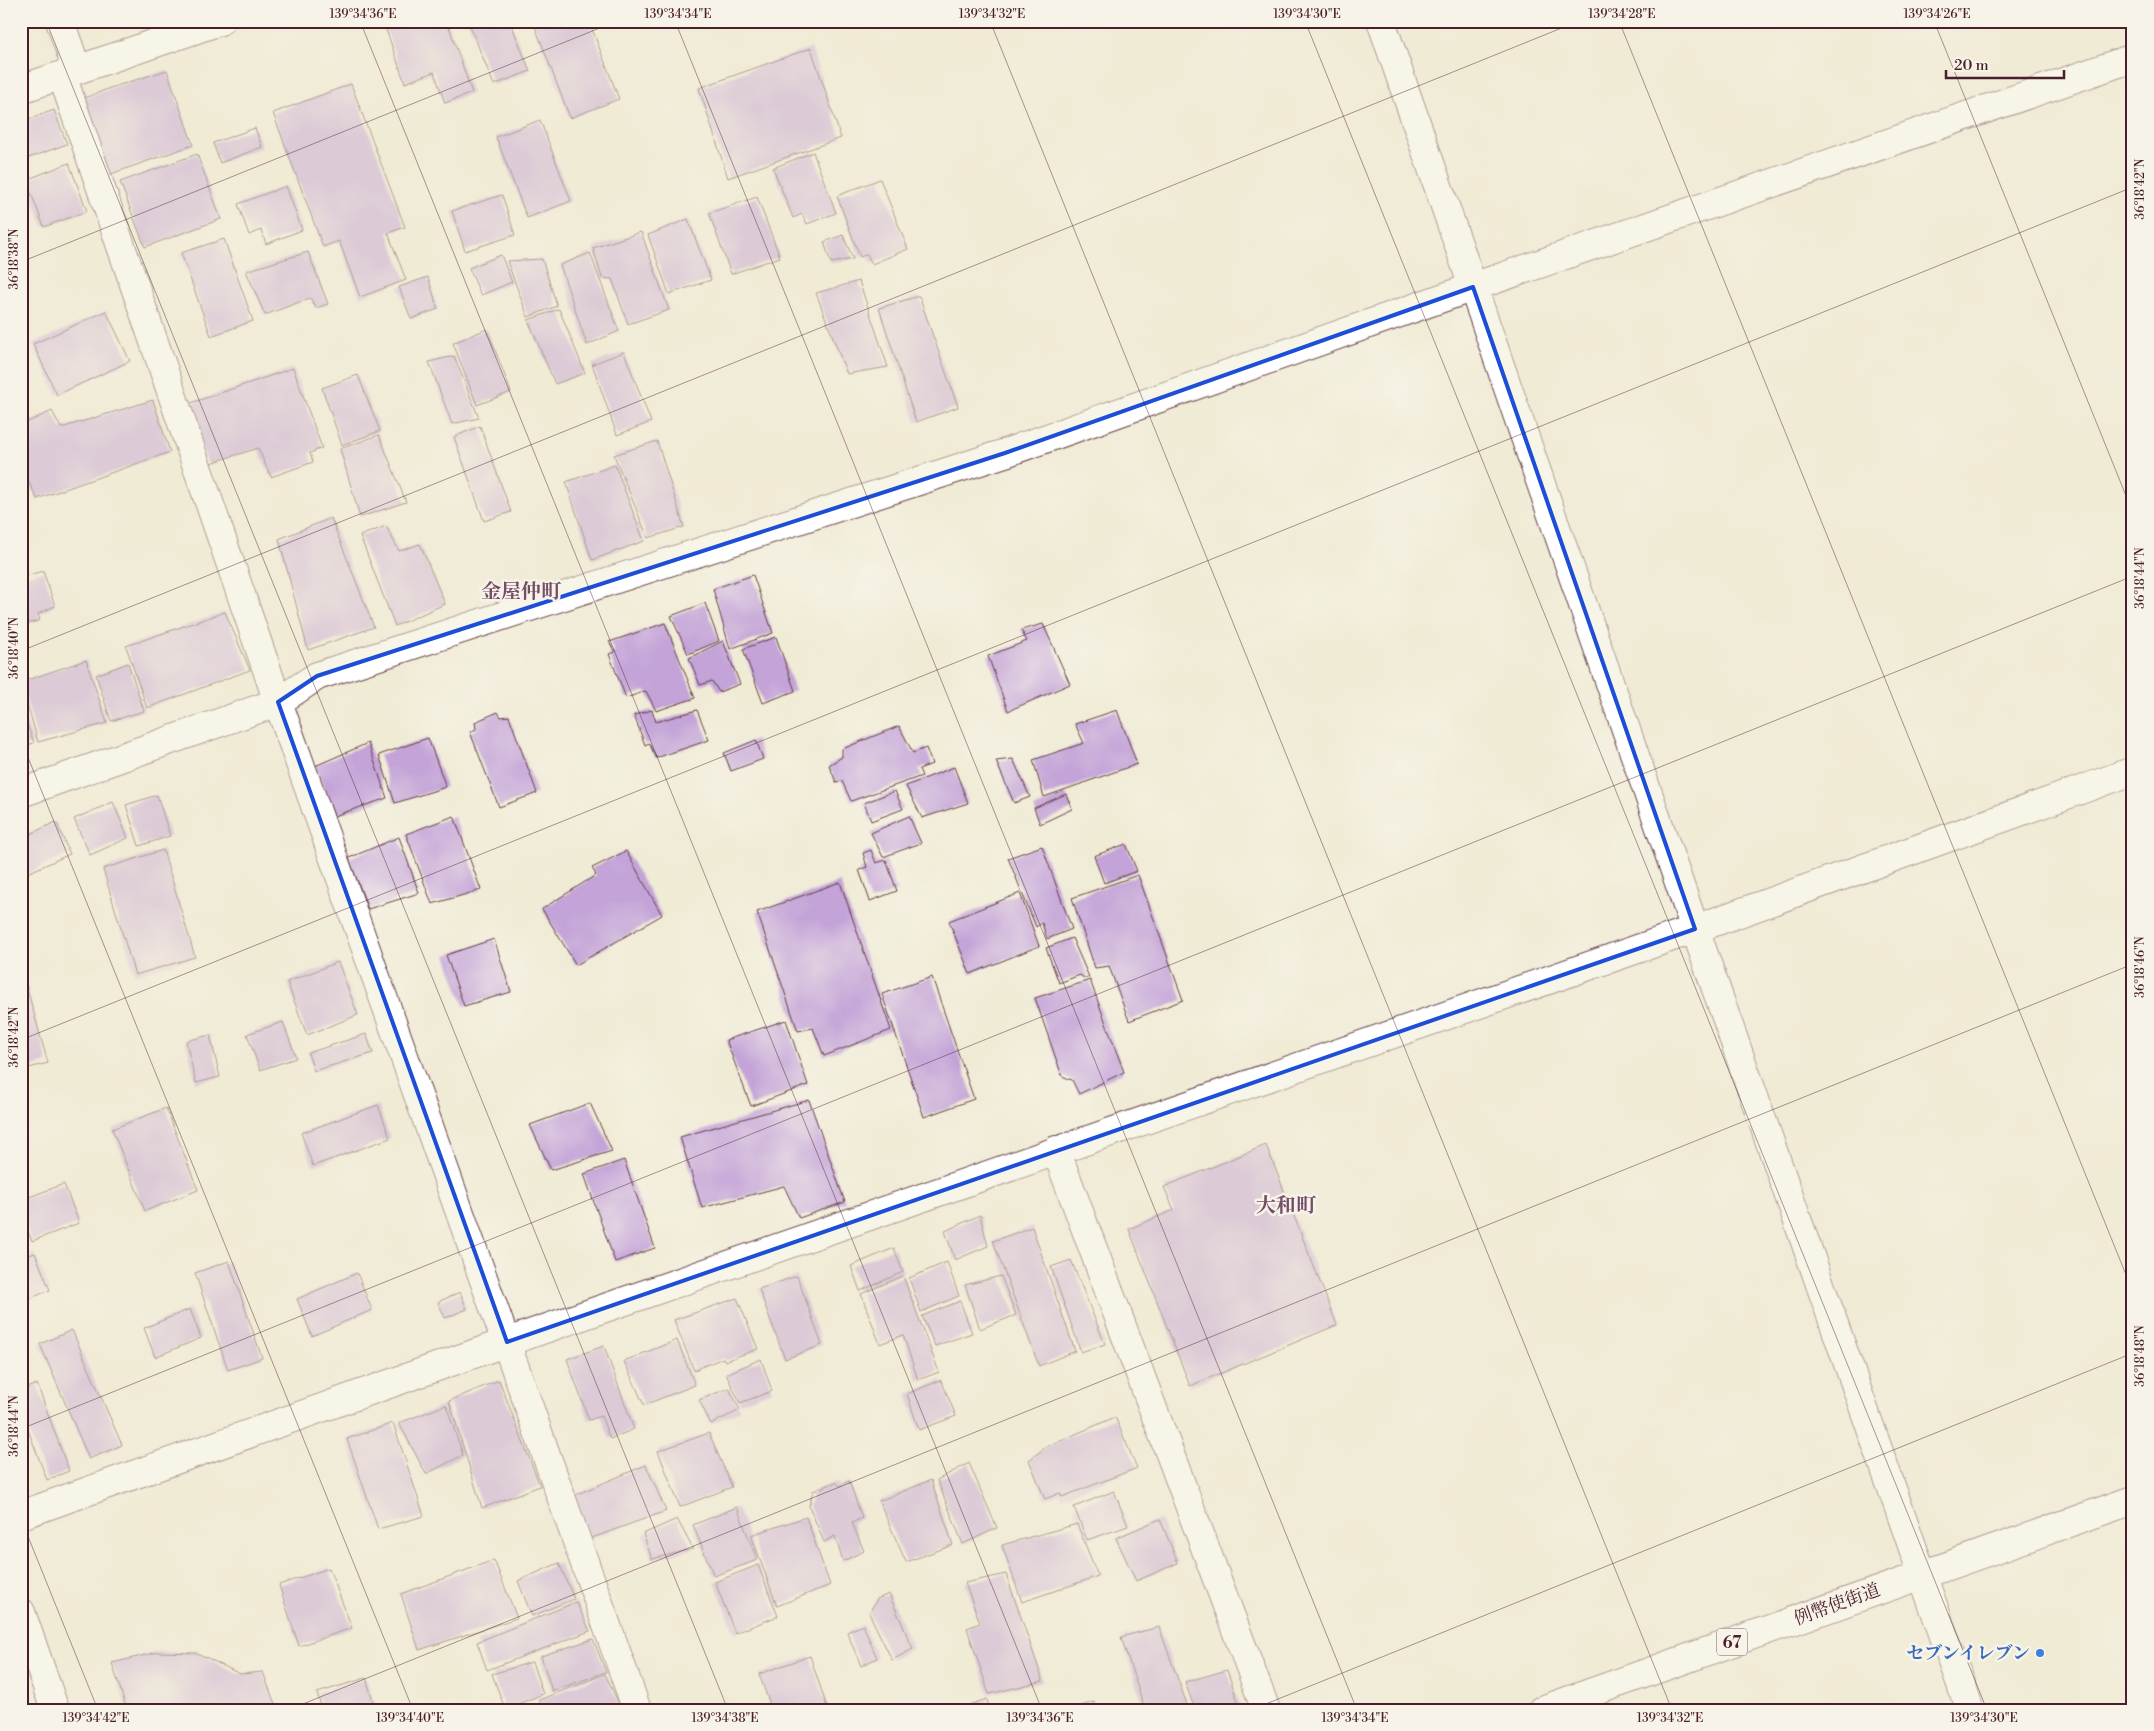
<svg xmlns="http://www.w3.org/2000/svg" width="2154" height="1731" viewBox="0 0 2154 1731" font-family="'Libre Bodoni','Noto Serif JP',serif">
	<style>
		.building { fill: #c3a3d8 }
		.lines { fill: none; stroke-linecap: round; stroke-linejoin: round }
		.minor-casing { stroke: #633e44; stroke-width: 30 }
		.tertiary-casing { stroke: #633e44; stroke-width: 30 }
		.secondary-casing { stroke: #633e44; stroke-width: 30 }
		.primary-casing { stroke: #633e44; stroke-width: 30 }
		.minor { stroke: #fff; stroke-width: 28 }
		.tertiary { stroke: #fff; stroke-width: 28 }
		.secondary { stroke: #fff; stroke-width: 28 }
		.primary { stroke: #fff; stroke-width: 28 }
		.marked { fill: none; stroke: #1d4ed8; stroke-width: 4; stroke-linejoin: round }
		.ticks { fill: none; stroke: #4a1f2b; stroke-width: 1; stroke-opacity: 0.45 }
		.shop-dot { fill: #3f7fe0; stroke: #f7f3e8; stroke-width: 2 }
		.labels { text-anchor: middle; stroke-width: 5; stroke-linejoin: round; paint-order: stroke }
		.shield { fill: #f7f3e8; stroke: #7e5f64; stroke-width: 1 }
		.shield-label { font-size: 16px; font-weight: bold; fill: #4a1f2b }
		.street-label { font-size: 18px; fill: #4a1f2b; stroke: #f7f3e8 }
		.shop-label { font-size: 18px; font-weight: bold; fill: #366cbe; stroke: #f7f3e8; text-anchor: end }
		.quarter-label { font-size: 20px; font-weight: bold; fill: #744d68; stroke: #f7f3e8 }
		.neatline { fill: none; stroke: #4a1f2b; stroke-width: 2 }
		.ticks-label { font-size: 12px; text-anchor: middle; fill: #4a1f2b }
	</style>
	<rect width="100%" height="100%" fill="#f7f3e8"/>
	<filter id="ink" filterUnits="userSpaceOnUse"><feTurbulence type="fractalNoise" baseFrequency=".02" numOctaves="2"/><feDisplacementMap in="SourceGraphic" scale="10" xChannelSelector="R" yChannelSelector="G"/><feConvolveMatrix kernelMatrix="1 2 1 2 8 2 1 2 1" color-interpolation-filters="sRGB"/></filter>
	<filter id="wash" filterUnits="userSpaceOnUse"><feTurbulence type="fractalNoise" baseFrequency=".0096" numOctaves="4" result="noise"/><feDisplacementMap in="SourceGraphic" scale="20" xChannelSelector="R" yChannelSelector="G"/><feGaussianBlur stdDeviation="1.12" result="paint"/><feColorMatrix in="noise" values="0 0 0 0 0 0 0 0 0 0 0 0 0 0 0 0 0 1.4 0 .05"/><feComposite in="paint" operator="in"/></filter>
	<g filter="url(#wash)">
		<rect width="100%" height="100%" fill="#f0ebd5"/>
		<g id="blocks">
			<path class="building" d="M383,21h64l25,72 -27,10 -11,-31 -29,11z
				M468,21h42l20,50 -36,14z
				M542,21h47l30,78 -49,19 -36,-94z
				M811,48l30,90 -113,40 -29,-90z
				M167,70l26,75 -85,30 -26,-76 28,-11z
				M351,84l54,143 -17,6 18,47 -46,17 -21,-56 -16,6 -50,-134z
				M54,110l13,34 -41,15 -5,-12v-25z
				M540,120l31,81 -44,17 -31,-81z
				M255,128l7,19 -42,16 -7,-20z
				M813,152l23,61 -29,11 -5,-10 -9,4 -20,-50z
				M197,154l24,65 -76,28 -25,-65z
				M69,163l18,48 -43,16 -18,-47z
				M880,179l28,70 -36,15 -5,-10 -7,3 -23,-61z
				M286,186l16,44 -36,14 -5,-14 -12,5 -11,-31z
				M502,195l13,40 -50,16 -13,-40z
				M757,197l23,60 -49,17 -22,-61z
				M688,219l23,61 -42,14 -21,-59z
				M641,232l28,78 -41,14 -16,-45 -10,-1 -9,-30z
				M843,235l10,24 -22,4 -7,-21z
				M224,239l29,82 -42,15 -30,-83z
				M308,252l20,52 -12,4 -6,-10 -45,17 -19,-44z
				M590,253l29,78 -32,14 -27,-80z
				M501,255l11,27 -31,13 -12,-27z
				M542,259l15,47 -29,11 -21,-56z
				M428,277l10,32 -27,10 -12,-32z
				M859,281l29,86 -41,7 -31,-81z
				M919,296l39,111 -42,15 -37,-114z
				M559,309l26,64 -30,11 -27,-64z
				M106,311l24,50 -73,34 -24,-51z
				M487,329l24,63 -34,13 -24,-62z
				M624,352l27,70 -34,13 -25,-71z
				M454,356l25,62 -27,6 -23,-62z
				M293,368l29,80 -12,5 3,9 -42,15 -13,-29 -50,16 -23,-59z
				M358,375l22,56 -38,14 -20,-57z
				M153,400l17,52 -133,47 -16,-33v-41l31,-14 9,17z
				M480,426l31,86 -27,9 -30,-84z
				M379,435l27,67 -46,15 -20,-68z
				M657,441l27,86 -36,11 -34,-83z
				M615,465l29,76 -52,19 -26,-78z
				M331,518l43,109 -66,23 -29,-111z
				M386,526l13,25 21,-7 25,60 -50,22 -35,-90z
				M43,571l12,35 -17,8 2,6 -19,6v-49z
				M753,575l20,58 -43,16 -17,-60z
				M705,603l14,38 -31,13 -17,-38z
				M225,612l25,58 -103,38 -21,-62z
				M665,623l30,75 -39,13 -10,-20 -20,7 -17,-44 6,-2 -6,-10z
				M1043,624l27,60 -62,27 -20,-55 39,-15 -6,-11z
				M776,637l19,54 -32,12 -20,-54z
				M723,641l17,43 -21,8 -7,-11 -12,4 -11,-27z
				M86,660l21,63 -69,19 -17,-60z
				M128,663l16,48 -33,10 -15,-46z
				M21,708l13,35 -13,4z
				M652,710l4,12 41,-12 12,30 -53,18 -7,-15 -4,2 -11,-30z
				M1117,710l20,54 -93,33 -11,-37 51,-17 -9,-19z
				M498,712l3,5 8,-1 28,77 -38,14 -29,-75 6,-3 -1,-7z
				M899,726l14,27 13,-5 6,16 -13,5 3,7 -71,25 -9,-20 -6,1 -7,-17 13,-8v-8z
				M428,738l18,49 -51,16 -16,-48z
				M756,740l7,19 -32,12 -7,-18z
				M368,743l19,55 -53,18 -19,-50z
				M1013,759l17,38 -16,6 -18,-42z
				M954,767l14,36 -46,15 -16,-32z
				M895,791l8,18 -32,12 -7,-18z
				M1066,794l6,15 -32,15 -6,-16z
				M157,795l13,41 -31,10 -13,-41z
				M113,802l15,36 -38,17 -16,-36z
				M454,816l27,74 -49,14 -26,-70z
				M909,816l12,27 -38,14 -12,-24z
				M56,822l14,32 -49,22v-38z
				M399,837l20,56 -51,16 -19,-51z
				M1126,844l11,27 -33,12 -10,-27z
				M1042,846l30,83 -25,10 -5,-16 -6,4 -28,-69z
				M163,850l32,107 -60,18 -32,-106z
				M871,850l5,13 10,-3 11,31 -27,10 -11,-31 8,-3 -4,-14z
				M626,851l36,64 -86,50 -34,-56 54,-34 -4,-7z
				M1138,875l45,125 -54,21 -20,-55 -14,2 -23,-70z
				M840,882l51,148 -67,26 -11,-28 -15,3 -41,-119z
				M1020,893l19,53 -69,28 -21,-53z
				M1072,938l17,39 -5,1 -4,-3 -21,8 -13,-35z
				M494,939l17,53 -47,14 -18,-51z
				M338,962l20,53 -51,20 -20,-53z
				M22,971l26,92 -27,7v-98z
				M932,977l42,122 -50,18 -42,-123z
				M1090,980l34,92 -45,22 -7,-14 -10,-4 -27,-78z
				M786,1020l22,65 -57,21 -25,-66z
				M283,1022l13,36 -36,12 -13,-36z
				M366,1034l7,19 -59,18 -6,-18z
				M210,1035l10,42 -24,6 -10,-42z
				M809,1100l36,102 -46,16 -15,-32 -82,22 -22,-71z
				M590,1103l22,48 -61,19 -21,-45z
				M378,1105l12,33 -77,28 -12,-33z
				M166,1108l32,82 -53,21 -33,-82z
				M1266,1145l71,180 -147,61 -61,-157 45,-19 -10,-23z
				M624,1160l31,88 -40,14 -31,-88z
				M64,1184l15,39 -47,18 -11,-27v-14z
				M980,1215l8,31 -33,14 -10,-29z
				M1032,1227l43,124 -36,15 -46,-125z
				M894,1248l9,24 -43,19 -9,-25z
				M35,1253l15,37 -26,11 -3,-6v-37z
				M1071,1260l34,84 -24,8 -30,-85z
				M229,1261l33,97 -34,12 -33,-97z
				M947,1262l12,34 -38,16 -12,-34z
				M357,1273l15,37 -60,26 -15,-37z
				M797,1276l25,69 -37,14 -26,-70z
				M903,1276l36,96 -21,8 -15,-45 -23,9 -19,-50z
				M1001,1276l15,39 -36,14 -15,-44z
				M460,1292l7,17 -22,9 -7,-16z
				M737,1298l21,51 -33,12 -2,-3 -29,12 -20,-50z
				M960,1301l12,32 -37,13 -13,-30z
				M190,1309l11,29 -46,19 -11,-29z
				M72,1330l50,115 -33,14 -49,-115z
				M677,1340l18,45 -51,20 -20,-44z
				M604,1346l30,83 -24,10 -9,-23 -12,4 -22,-61z
				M761,1359l11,32 -32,12 -14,-29z
				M499,1380l41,106 -58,22 -33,-107z
				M941,1380l15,36 -37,14 -12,-36z
				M37,1384l32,87 -22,9 -26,-69v-21z
				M729,1388l11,22 -29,14 -12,-24z
				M446,1405l17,50 -37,19 -27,-51z
				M1115,1417l22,51 -75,29 -2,-4 -15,6 -16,-39 17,-13z
				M393,1423l31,93 -46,13 -31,-90z
				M709,1433l23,54 -52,20 -22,-56z
				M969,1463l28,65 -34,16 -26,-64z
				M646,1465l20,46 -77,28 -14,-44z
				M931,1480l22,65 -47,17 -27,-61z
				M849,1481l13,37 -10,5 12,28 -21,10 -8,-25 -11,6 -15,-36 4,-15 23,-9 4,4z
				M1114,1491l14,35 -41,14 -13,-33z
				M737,1507l20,53 -43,16 -21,-51z
				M806,1517l24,68 -53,21 -26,-71z
				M677,1519l16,30 -41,10 -9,-25z
				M1160,1519l18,44 -42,18 -20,-43z
				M1077,1524l21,52 -76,26 -20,-57z
				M494,1560l23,58 -98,32 -18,-56z
				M559,1563l15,36 -42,17 -14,-35z
				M758,1565l20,51 -43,17 -20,-51z
				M329,1568l23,60 -53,18 -20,-61z
				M1006,1574l37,107 -54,13 -22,-66 13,-5 -15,-40z
				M889,1594l24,55 -21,11 -23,-47 8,-14z
				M576,1602l14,29 -103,39 -10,-28z
				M863,1625l14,33 -16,8 -14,-34z
				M1159,1627l30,83h-44l-24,-73z
				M593,1639l13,33 -54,19 -11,-35z
				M158,1652l39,1 43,21 23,-2 14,38h-150l-15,-47z
				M810,1656l18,54h-56l-13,-36z
				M532,1662l11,32 -38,15 -13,-35z
				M1227,1670l14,40h-46l-10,-28z
				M605,1674l14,30 -16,6h-60l-4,-10z
				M366,1678l10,32h-54l-5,-17z
				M987,1699l2,11h-31v-1z
				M1094,1702l3,8h-26v-1z"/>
		</g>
	</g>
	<g filter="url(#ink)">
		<use href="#blocks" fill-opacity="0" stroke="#633e44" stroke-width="1"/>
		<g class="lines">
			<g class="minor-casing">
				<path id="minor" d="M60,21l17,49
					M62,75l216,627 359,1008
					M21,89l199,-68"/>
			</g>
			<g class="tertiary-casing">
				<path id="tertiary" d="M1381,21l314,908 227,645
					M21,793l257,-91 39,-26 688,-223 468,-166 660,-229
					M1056,1150l210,560
					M21,1515l486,-173 1188,-413 438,-158
					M21,1612l34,98"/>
			</g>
			<g class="secondary-casing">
				<path id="secondary" d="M1922,1574l48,136"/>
			</g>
			<g class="primary-casing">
				<path id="primary" d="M1542,1710l591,-210"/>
			</g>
			<use href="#minor" class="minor"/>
			<use href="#tertiary" class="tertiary"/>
			<use href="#secondary" class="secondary"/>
			<use href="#primary" class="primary"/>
		</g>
	</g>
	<path d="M0 0H2154V1731H0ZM1473,287l222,642 -1188,413 -229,-640 39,-26 688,-223z" fill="#f0ebd5" fill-opacity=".55" fill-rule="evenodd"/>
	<path class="marked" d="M1473,287l222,642 -1188,413 -229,-640 39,-26 688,-223z"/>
	<path class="ticks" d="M46,21l682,1689M360,21l682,1689M675,21l682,1689M990,21l682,1689M1305,21l682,1689M1619,21l514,1271M1934,21l199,492M21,262l596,-241M21,651l1558,-630M21,740l392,970M21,1040l2112,-853M21,1429l2112,-853M21,1519l77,191M288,1710l1845,-746M1251,1710l882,-357"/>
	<circle class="shop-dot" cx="2040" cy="1653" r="5"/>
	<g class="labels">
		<rect class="shield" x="1717" y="1628.5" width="30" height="27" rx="4"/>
		<g class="shield-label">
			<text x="1732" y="1648">67</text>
		</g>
		<g class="street-label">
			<text transform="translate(1837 1604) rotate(-20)" y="6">例幣使街道</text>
		</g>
		<g class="shop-label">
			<text x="2030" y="1659">セブンイレブン</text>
		</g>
		<g class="quarter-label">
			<text x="521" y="598">金屋仲町</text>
			<text x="1286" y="1212">大和町</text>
		</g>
	</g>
	<rect width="2154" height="1731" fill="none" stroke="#f7f3e8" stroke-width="55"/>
	<path d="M1946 70v8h118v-8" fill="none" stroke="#4a1f2b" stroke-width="2.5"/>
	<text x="1954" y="70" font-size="15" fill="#4a1f2b" stroke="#f7f3e8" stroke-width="4" paint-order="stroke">20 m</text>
	<rect x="28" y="28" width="2098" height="1676" class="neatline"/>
	<g class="ticks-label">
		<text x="363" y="18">139°34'36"E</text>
		<text x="678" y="18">139°34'34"E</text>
		<text x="992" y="18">139°34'32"E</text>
		<text x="1307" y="18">139°34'30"E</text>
		<text x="1622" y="18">139°34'28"E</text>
		<text x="1937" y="18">139°34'26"E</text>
		<text transform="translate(2140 189) rotate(-90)" y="4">36°18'42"N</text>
		<text transform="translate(14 259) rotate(-90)" y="4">36°18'38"N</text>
		<text transform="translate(2140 578) rotate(-90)" y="4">36°18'44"N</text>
		<text transform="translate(14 648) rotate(-90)" y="4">36°18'40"N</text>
		<text transform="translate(2140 967) rotate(-90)" y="4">36°18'46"N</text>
		<text transform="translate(14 1037) rotate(-90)" y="4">36°18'42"N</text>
		<text transform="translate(2140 1356) rotate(-90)" y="4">36°18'48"N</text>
		<text transform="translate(14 1426) rotate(-90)" y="4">36°18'44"N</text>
		<text x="96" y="1722">139°34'42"E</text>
		<text x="410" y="1722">139°34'40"E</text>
		<text x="725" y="1722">139°34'38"E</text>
		<text x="1040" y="1722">139°34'36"E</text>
		<text x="1355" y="1722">139°34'34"E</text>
		<text x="1670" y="1722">139°34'32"E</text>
		<text x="1984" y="1722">139°34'30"E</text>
	</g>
</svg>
